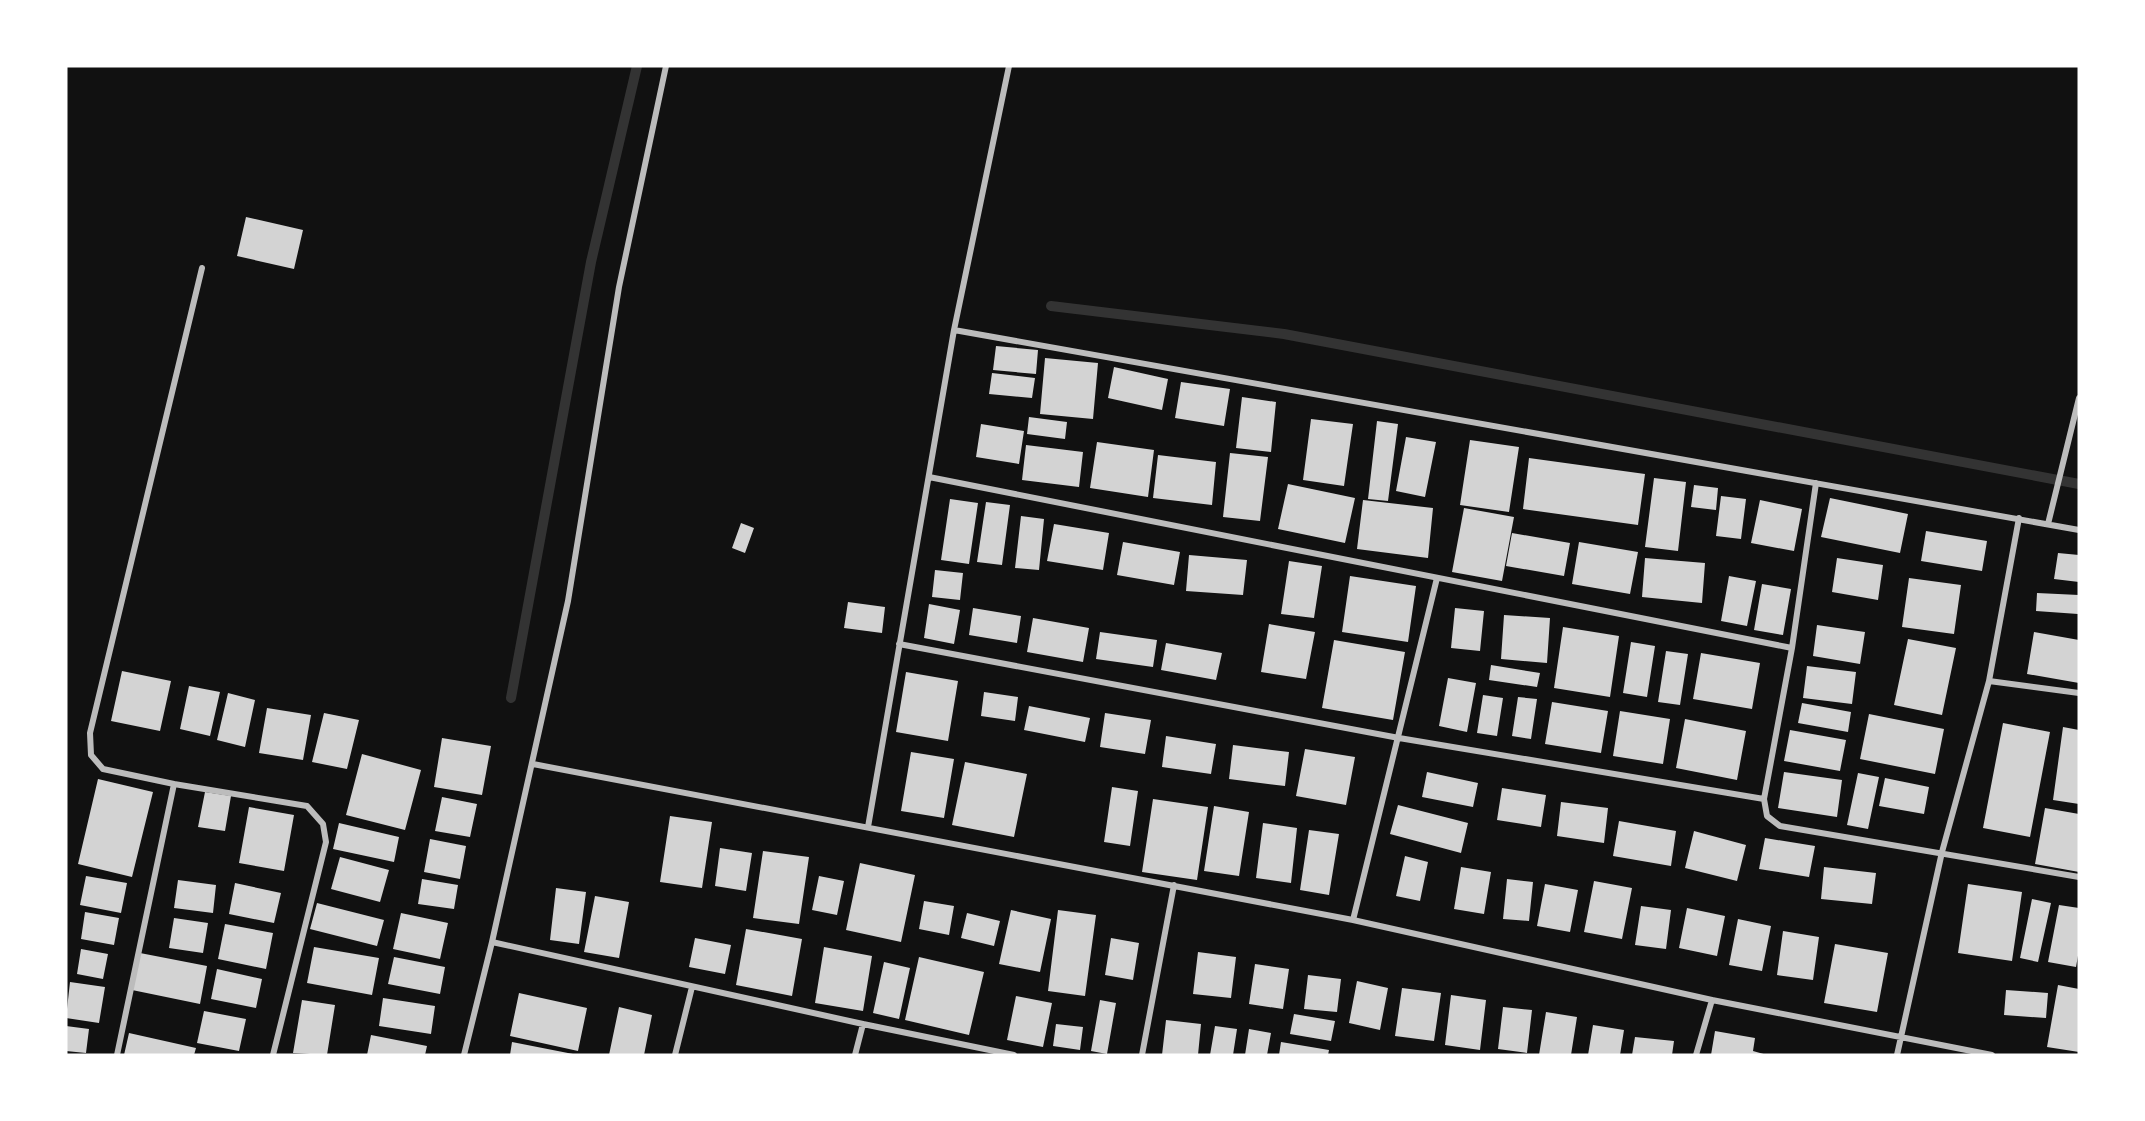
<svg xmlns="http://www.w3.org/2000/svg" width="2145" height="1121" viewBox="0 0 2145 1121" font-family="Signika,sans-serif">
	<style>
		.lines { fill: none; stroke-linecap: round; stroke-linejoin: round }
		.stream { stroke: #333; stroke-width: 10 }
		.building { fill: #d3d3d3 }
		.minor { stroke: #bcbcbc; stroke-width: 6 }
	</style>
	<rect width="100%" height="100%" fill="#111"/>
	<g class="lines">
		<path class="stream" d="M1051,306l233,28 795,150
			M511,698l80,-436 46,-196"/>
	</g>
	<path class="building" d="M246,217l57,13 -9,39 -57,-13z
		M996,346l42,4 -2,24 -43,-4z
		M1045,358l53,5 -5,56 -53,-5z
		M1114,367l54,12 -6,31 -54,-12z
		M992,373l43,5 -3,20 -43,-4z
		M1181,382l49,7 -6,37 -49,-8z
		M1242,397l34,5 -5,50 -35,-4z
		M1029,417l38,5 -2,17 -38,-5z
		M1311,419l42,5 -9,62 -41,-6z
		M1377,421l21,3 -10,77 -20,-2z
		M981,424l43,7 -5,33 -43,-7z
		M1406,437l30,5 -11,55 -29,-6z
		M1470,440l49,7 -10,65 -49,-7z
		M1097,442l57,8 -6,47 -58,-9z
		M1026,445l57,7 -4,35 -57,-7z
		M1230,453l38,4 -8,64 -37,-4z
		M1158,455l58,7 -4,43 -59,-7z
		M1529,458l116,16 -7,51 -115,-16z
		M1654,478l32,4 -8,69 -33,-4z
		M1288,484l67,14 -10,45 -67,-14z
		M1694,485l24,3 -2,22 -25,-3z
		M1721,496l25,3 -5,40 -25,-3z
		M1830,498l78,16 -8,39 -79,-16z
		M950,499l28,4 -9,61 -28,-4z
		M1363,500l70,8 -5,50 -71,-9z
		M1760,500l42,9 -8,42 -43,-8z
		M986,502l24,3 -8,60 -25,-3z
		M1464,508l50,9 -12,64 -50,-9z
		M1021,516l23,3 -5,51 -24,-2z
		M741,523l13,5 -9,25 -13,-5z
		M1054,524l55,9 -6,37 -56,-9z
		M1926,531l61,10 -5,30 -61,-10z
		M1512,533l58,10 -6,33 -58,-10z
		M1123,542l57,10 -6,33 -57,-10z
		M1579,542l59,10 -8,42 -58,-10z
		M2058,553l21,2v27l-25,-3z
		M1189,555l58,5 -4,35 -57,-4z
		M1645,558l60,5 -3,40 -60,-6z
		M1837,558l46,7 -5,35 -46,-8z
		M1289,561l33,5 -8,52 -33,-4z
		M935,570l28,3 -3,27 -28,-3z
		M1350,576l66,10 -8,56 -66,-10z
		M1729,576l27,5 -9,45 -26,-5z
		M1909,578l52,7 -7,49 -52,-7z
		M1762,584l29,5 -8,46 -29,-5z
		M2037,593l42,2 -1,19 -42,-3z
		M848,602l37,5 -3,26 -38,-5z
		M929,604l31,6 -6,34 -30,-6z
		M973,608l48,8 -4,27 -48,-8z
		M1455,608l29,3 -4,40 -29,-3z
		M1504,615l46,3 -3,45 -46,-4z
		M1033,618l56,10 -6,34 -56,-10z
		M1269,624l46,8 -9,47 -45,-7z
		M1817,625l48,7 -5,32 -47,-8z
		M1563,627l56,9 -9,61 -56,-9z
		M1100,632l57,8 -4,27 -57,-8z
		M2034,632l45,8v43l-52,-9z
		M1908,639l48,9 -14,67 -48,-10z
		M1334,640l71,12 -12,68 -71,-12z
		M1631,642l24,4 -8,51 -24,-4z
		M1166,643l56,10 -6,27 -55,-10z
		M1666,651l22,3 -8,51 -22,-3z
		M1701,653l59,10 -8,46 -59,-10z
		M1491,665l49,8 -3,14 -48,-7z
		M1807,666l49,6 -4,32 -49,-6z
		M122,671l49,10 -11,50 -49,-10z
		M906,672l52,9 -10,60 -52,-9z
		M1448,678l28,5 -9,49 -28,-6z
		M189,686l31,6 -10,44 -30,-7z
		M984,692l34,5 -3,24 -34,-5z
		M228,693l27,7 -10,47 -28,-7z
		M1483,695l20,3 -6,38 -20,-3z
		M1518,697l19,2 -6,40 -19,-3z
		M1552,702l56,9 -7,42 -56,-9z
		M1802,703l49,9 -3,20 -50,-9z
		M1029,706l61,12 -5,24 -61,-12z
		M267,708l44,7 -8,45 -44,-7z
		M1620,711l50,8 -7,45 -50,-8z
		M324,713l35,7 -12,49 -35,-7z
		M1105,713l46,7 -6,34 -45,-7z
		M1869,714l75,15 -9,45 -75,-15z
		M1685,719l61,12 -9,49 -61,-12z
		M2003,723l47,9 -20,105 -47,-9z
		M2063,727l16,3v74l-26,-4z
		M1790,730l56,10 -6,31 -56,-10z
		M1166,736l50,8 -5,30 -49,-7z
		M442,738l49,8 -9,49 -48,-8z
		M1233,745l56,7 -4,34 -56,-7z
		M1305,749l50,8 -9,48 -50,-9z
		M911,752l43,7 -10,59 -43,-7z
		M362,754l59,16 -16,60 -59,-15z
		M965,762l62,12 -13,63 -62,-12z
		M1427,772l51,11 -5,24 -51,-10z
		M1784,772l58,8 -5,37 -59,-9z
		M1858,773l21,4 -11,52 -21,-4z
		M1885,778l44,9 -5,27 -45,-8z
		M98,779l55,13 -21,85 -54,-13z
		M1112,787l26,4 -8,55 -26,-4z
		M1502,788l44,7 -5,32 -44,-7z
		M205,792l26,4 -6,35 -27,-4z
		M442,797l35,7 -7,33 -35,-6z
		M1153,799l55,8 -11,73 -55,-8z
		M1561,802l47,6 -4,35 -47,-7z
		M1398,805l70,18 -7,30 -71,-19z
		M1214,806l35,6 -10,64 -35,-5z
		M249,807l45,8 -10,56 -45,-8z
		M2045,808l34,6v58l-44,-8z
		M670,816l42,6 -10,66 -42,-6z
		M1619,821l57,10 -5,35 -58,-10z
		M339,823l60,14 -5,25 -61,-13z
		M1263,823l34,5 -6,55 -35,-5z
		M1309,830l30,4 -10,61 -29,-5z
		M1694,831l52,14 -9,36 -52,-13z
		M1765,838l50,8 -6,31 -50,-8z
		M430,839l36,7 -6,33 -36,-7z
		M720,848l32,5 -6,38 -31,-5z
		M763,851l46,6 -10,67 -46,-6z
		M1405,856l23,6 -8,39 -24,-5z
		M340,857l49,13 -9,32 -49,-13z
		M860,863l55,12 -14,67 -55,-12z
		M1461,867l30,5 -7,42 -30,-5z
		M1824,867l52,6 -4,31 -51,-5z
		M86,876l41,7 -6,30 -41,-8z
		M819,876l25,5 -7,34 -25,-5z
		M422,879l36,6 -4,24 -36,-5z
		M1507,879l26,3 -4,39 -26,-2z
		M178,880l38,5 -3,28 -39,-5z
		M1594,881l38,7 -10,51 -38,-7z
		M235,883l46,10 -7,30 -45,-9z
		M1545,884l33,6 -8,42 -33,-6z
		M1968,884l54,8 -10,69 -54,-8z
		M556,888l30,4 -7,52 -29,-4z
		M595,896l34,6 -10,56 -35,-6z
		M2032,899l19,4 -13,59 -18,-4z
		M924,901l30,5 -5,29 -30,-6z
		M317,903l67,17 -7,26 -67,-17z
		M2059,905l20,3v42l-3,17 -28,-5z
		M1641,906l30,4 -5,39 -31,-4z
		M1687,908l38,8 -8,40 -38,-8z
		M1011,910l40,9 -11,53 -41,-8z
		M1058,910l38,5 -11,81 -37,-5z
		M85,912l34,6 -5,27 -33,-6z
		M401,913l47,10 -8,36 -47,-10z
		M967,913l33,8 -6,25 -33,-8z
		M174,918l34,5 -5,30 -34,-5z
		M1738,919l33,7 -9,45 -33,-6z
		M225,924l48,9 -7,36 -48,-10z
		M746,929l56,10 -10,57 -56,-11z
		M1783,931l36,6 -6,43 -36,-5z
		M695,938l36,7 -6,29 -36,-7z
		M1111,938l28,5 -6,37 -28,-5z
		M1835,944l53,9 -11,59 -53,-9z
		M314,947l65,11 -7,37 -65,-12z
		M824,947l48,9 -9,55 -48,-8z
		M81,949l27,5 -5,25 -26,-5z
		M1198,952l38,5 -5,41 -38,-4z
		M140,953l67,13 -7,38 -68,-14z
		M394,957l51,10 -5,27 -52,-10z
		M919,957l65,15 -15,63 -64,-15z
		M884,962l26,6 -11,51 -26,-6z
		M1255,964l34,5 -6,40 -34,-5z
		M217,969l45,10 -6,29 -45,-9z
		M1308,975l33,4 -4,33 -33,-3z
		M1357,981l31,7 -8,42 -31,-7z
		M70,982l35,5 -6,36 -33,-5z
		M2058,985l21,4v63l-32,-5z
		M1402,988l39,5 -7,48 -39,-5z
		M2006,990l42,3 -2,25 -42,-3z
		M519,993l68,15 -9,43 -68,-15z
		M1451,995l35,5 -6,50 -35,-5z
		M1016,996l36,7 -9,44 -36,-7z
		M383,998l52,8 -4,28 -52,-8z
		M302,1000l33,5 -8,50 -34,-2z
		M1100,1000l16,3 -9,51 -16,-3z
		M619,1007l33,8 -8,40h-35z
		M1503,1007l29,3 -5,43 -29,-4z
		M204,1011l42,8 -7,32 -42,-8z
		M1546,1012l31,5 -6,38h-32z
		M1294,1014l41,7 -4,20 -41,-7z
		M1166,1020l35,4 -3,31h-36z
		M1056,1024l27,3 -3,23 -27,-4z
		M1593,1025l31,5 -4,25h-32z
		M66,1026l23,3 -3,24 -20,-2z
		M1215,1026l22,3 -4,26h-23z
		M1249,1029l22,4 -4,22h-22z
		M1715,1031l40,7 -2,13 14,4h-56z
		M129,1033l67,15 -2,7h-70z
		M371,1035l56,11 -2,9h-58z
		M1635,1037l39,4 -2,14h-40z
		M512,1042l61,12v1h-63z
		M1281,1042l48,8 -1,5h-49z"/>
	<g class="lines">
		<path class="minor" d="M202,268l-112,465 1,22 12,14 71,15 133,22 16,18 3,18 -53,213
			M954,330l1125,200
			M929,477l863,171
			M1816,483l-24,165 -28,151 3,17 13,10 299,51
			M2048,524l31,-126
			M899,644l500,94 365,61
			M1989,681l90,12
			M533,764l820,156 359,80 280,55
			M868,827l86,-497 55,-264
			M1353,920l84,-342
			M492,942l371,82 151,31
			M117,1055l57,-271
			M464,1055l28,-113 76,-341 51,-314 47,-221
			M675,1055l17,-68
			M855,1055l8,-31
			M1142,1055l32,-170
			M1696,1055l16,-55
			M1897,1055l45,-203 47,-171 30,-163"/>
	</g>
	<rect width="2145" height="1121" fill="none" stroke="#ffffff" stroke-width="135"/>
</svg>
